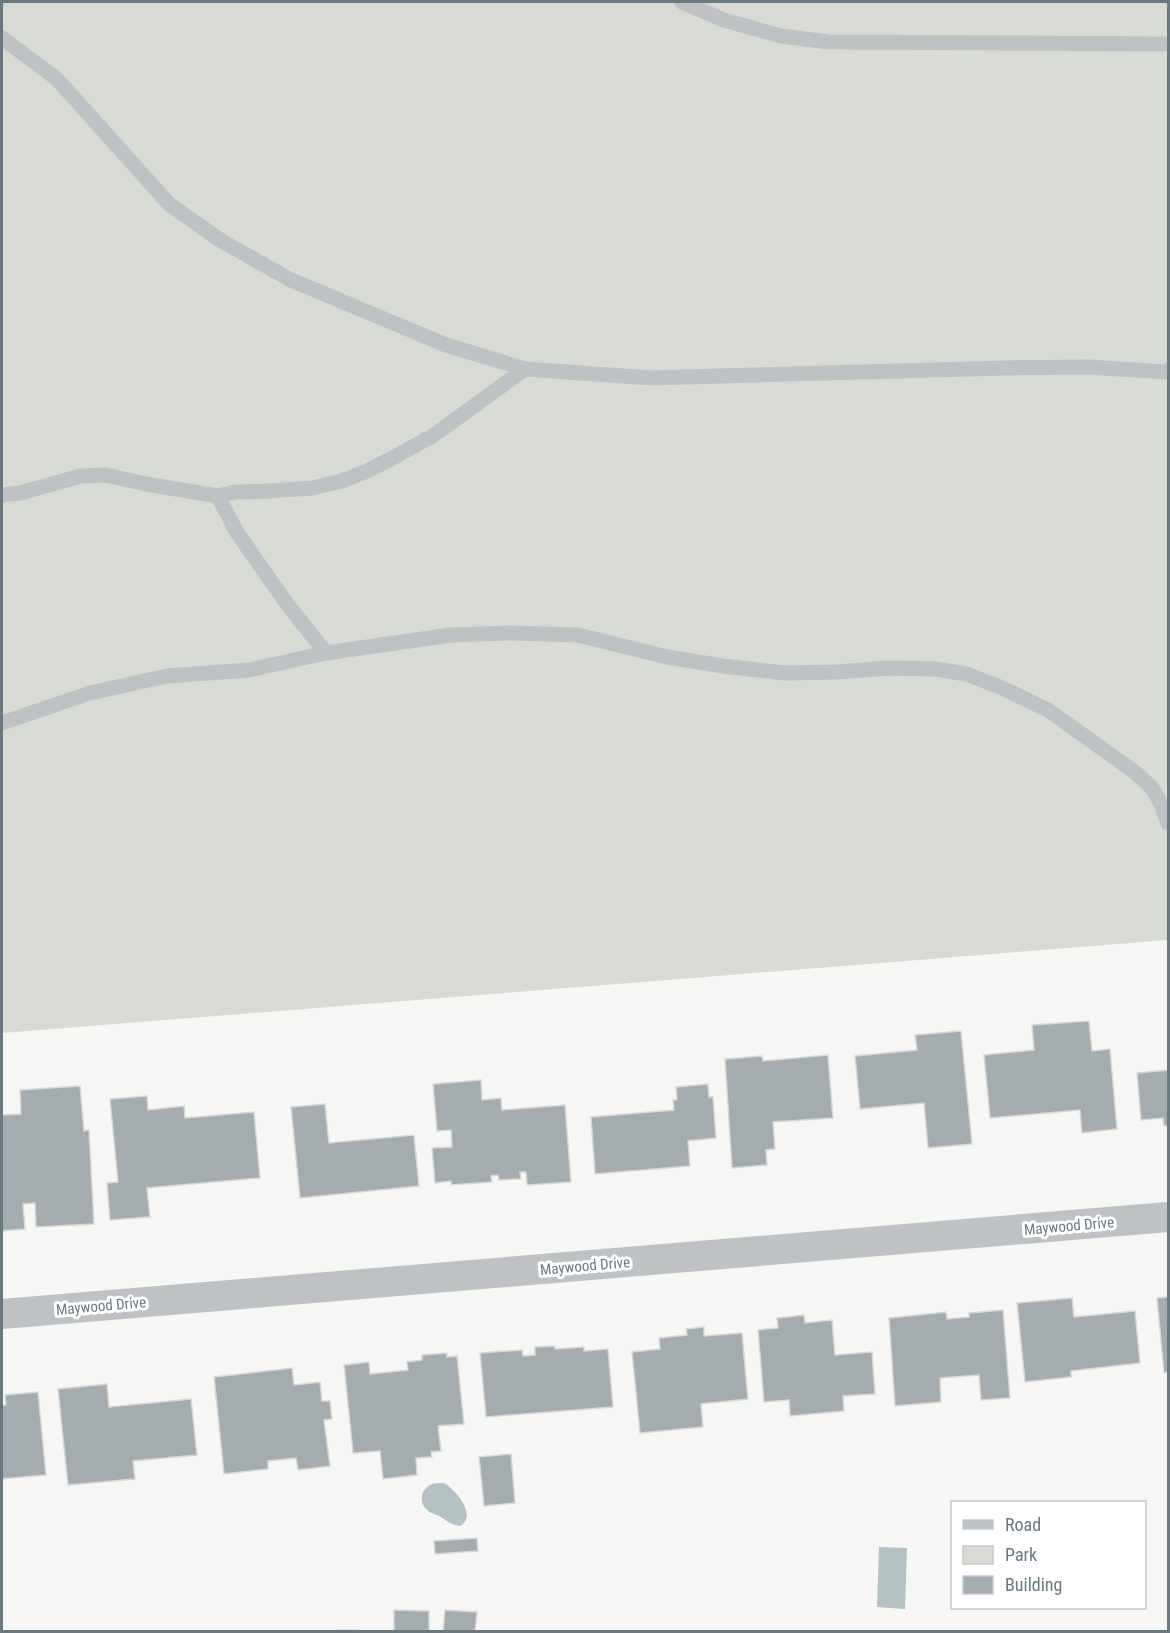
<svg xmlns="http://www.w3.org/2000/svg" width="1170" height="1633" viewBox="0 0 1170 1633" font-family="'Roboto Condensed',sans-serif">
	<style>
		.green { fill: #d7dbd3 }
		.water { fill: #b5c1c3 }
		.building { fill: #a4acb0; stroke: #d8d8d6; stroke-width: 1.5 }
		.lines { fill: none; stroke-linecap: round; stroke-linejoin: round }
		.lane { stroke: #bec2c5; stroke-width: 15 }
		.street { stroke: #bec2c5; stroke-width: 30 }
		.labels { text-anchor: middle; stroke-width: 6; stroke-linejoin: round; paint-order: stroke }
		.street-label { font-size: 15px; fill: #697981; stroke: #fff }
	</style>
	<rect width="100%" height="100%" fill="#f6f6f4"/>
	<path class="green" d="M2,2h1166v938l-1166,93z"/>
	<path class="water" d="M444,1483c12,7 34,33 16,43 -9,-1 -14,-6 -21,-10 -4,-2 -10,-3 -13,-7 -7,-7 -5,-19 4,-24 4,-2 10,-2 14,-2z
		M879,1547l28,1 -2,61 -28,-2z"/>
	<path class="building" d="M1089,1021l3,30 18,-2 7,80 -35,4 -2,-23 -90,8 -6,-63 50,-5 -2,-25z
		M961,1031l11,113 -44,4 -4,-45 -64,6 -5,-53 62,-6 -2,-15z
		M828,1055l5,63 -60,4 2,27 -9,1 1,15 -35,3 -7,-109 37,-3 1,5z
		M1168,1070v56h-4l-1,-8 -22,2 -4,-47z
		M481,1080l1,20 19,-2 1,12 63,-5 6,77 -44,3 -1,-13h-6l1,7 -22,1 -1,-5 -7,1 1,6 -41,3v-4l-16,2 -3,-35 20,-1 -1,-17 -14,1 -4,-47z
		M708,1084l1,13h4l3,41 -28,3 2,25 -95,8 -4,-57 83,-7 -1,-10h4l-1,-13z
		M80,1086l4,45 5,-1 5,94 -58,3 -1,-24 -12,1 2,25 -23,2v-116l19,-1 -1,-24z
		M147,1096l1,14 36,-4 1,12 69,-6 6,66 -113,10 3,29 -40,3 -3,-37 11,-1 -8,-83z
		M325,1104l4,39 85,-8 5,51 -119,12 -9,-91z
		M1168,1297v75l-4,1 -7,-75z
		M1072,1298l2,19 61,-6 5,52 -69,8v6l-46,5 -8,-79z
		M1003,1310l7,88 -29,2 -2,-25 -39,3 1,24 -46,4 -6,-88 57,-6 1,7 22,-2v-4z
		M804,1315l1,8 27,-3 3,35 37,-3 3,42 -32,2 1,15 -54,5 -1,-16 -25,2 -6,-72 20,-2 -1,-10z
		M704,1327v9l38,-3 6,66 -47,5 2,23 -63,6 -8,-81 28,-3 -1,-11 28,-3 -1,-6z
		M555,1346v3l29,-2v4l24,-2 5,58 -127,10 -6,-64 42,-3 1,6 12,-1v-8z
		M447,1353v4l10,-1 7,68 -26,2 3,25 -10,1 1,5 -16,1 1,17 -34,4 -3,-28 -27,2 -9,-88 25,-3 1,12 38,-4 -1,-8 15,-2v-5z
		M292,1368l2,17 26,-3 2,19h8l2,18 -8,1 6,46 -32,4 -2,-12 -28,3v8l-44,5 -10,-97z
		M107,1384l2,23 82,-8 6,56 -64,6 2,18 -67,6 -10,-96z
		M38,1392l8,83 -44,4v-74h4l-1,-10z
		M511,1454l4,49 -31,3 -5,-49z
		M477,1538l1,13 -43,3 -1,-13z
		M394,1610l35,1v21h-91v-2l56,1z
		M445,1610l32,2 -2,20h-32z"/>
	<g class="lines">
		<path class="lane" d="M682,2l42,18 57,16 48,6 339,2
			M2,38l55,41 112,125 51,36 71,40 155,65 79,24 126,9 354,-10 83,-1 79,5 1,-2
			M2,495l18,-2 61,-17 25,-1 40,9 72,12 17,-4 34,-1 43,-3 30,-7 25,-10 31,-16 36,-20 91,-66
			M218,496l18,35 51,73 39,49
			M2,723l88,-30 77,-17 82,-6 77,-17 125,-18 60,-2 67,2 89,22 56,9 61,7 53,-1 51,-4 48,1 30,5 34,13 48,23 88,63 16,15 10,18 6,17"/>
		<path class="street" d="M2,1314l1166,-97"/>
	</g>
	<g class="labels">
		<g class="street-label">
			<text transform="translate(1069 1226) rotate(-5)" y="5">Maywood Drive</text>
			<text transform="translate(585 1266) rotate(-5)" y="5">Maywood Drive</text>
			<text transform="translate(101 1306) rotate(-5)" y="5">Maywood Drive</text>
		</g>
	</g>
	<rect width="1170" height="1633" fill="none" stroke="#697981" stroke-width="6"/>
	<rect x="951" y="1501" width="195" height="108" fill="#ffffff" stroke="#c3c9cd" stroke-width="1.5"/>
	<rect x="963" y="1520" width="30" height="9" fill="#bec2c5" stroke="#c3c9cd" stroke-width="1.5"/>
	<text x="1005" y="1531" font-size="18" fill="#697981">Road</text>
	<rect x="963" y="1546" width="30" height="18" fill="#d7dbd3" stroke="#c3c9cd" stroke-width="1.5"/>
	<text x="1005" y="1561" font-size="18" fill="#697981">Park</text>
	<rect x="963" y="1576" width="30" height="18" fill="#a4acb0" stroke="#c3c9cd" stroke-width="1.5"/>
	<text x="1005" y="1591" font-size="18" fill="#697981">Building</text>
</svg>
